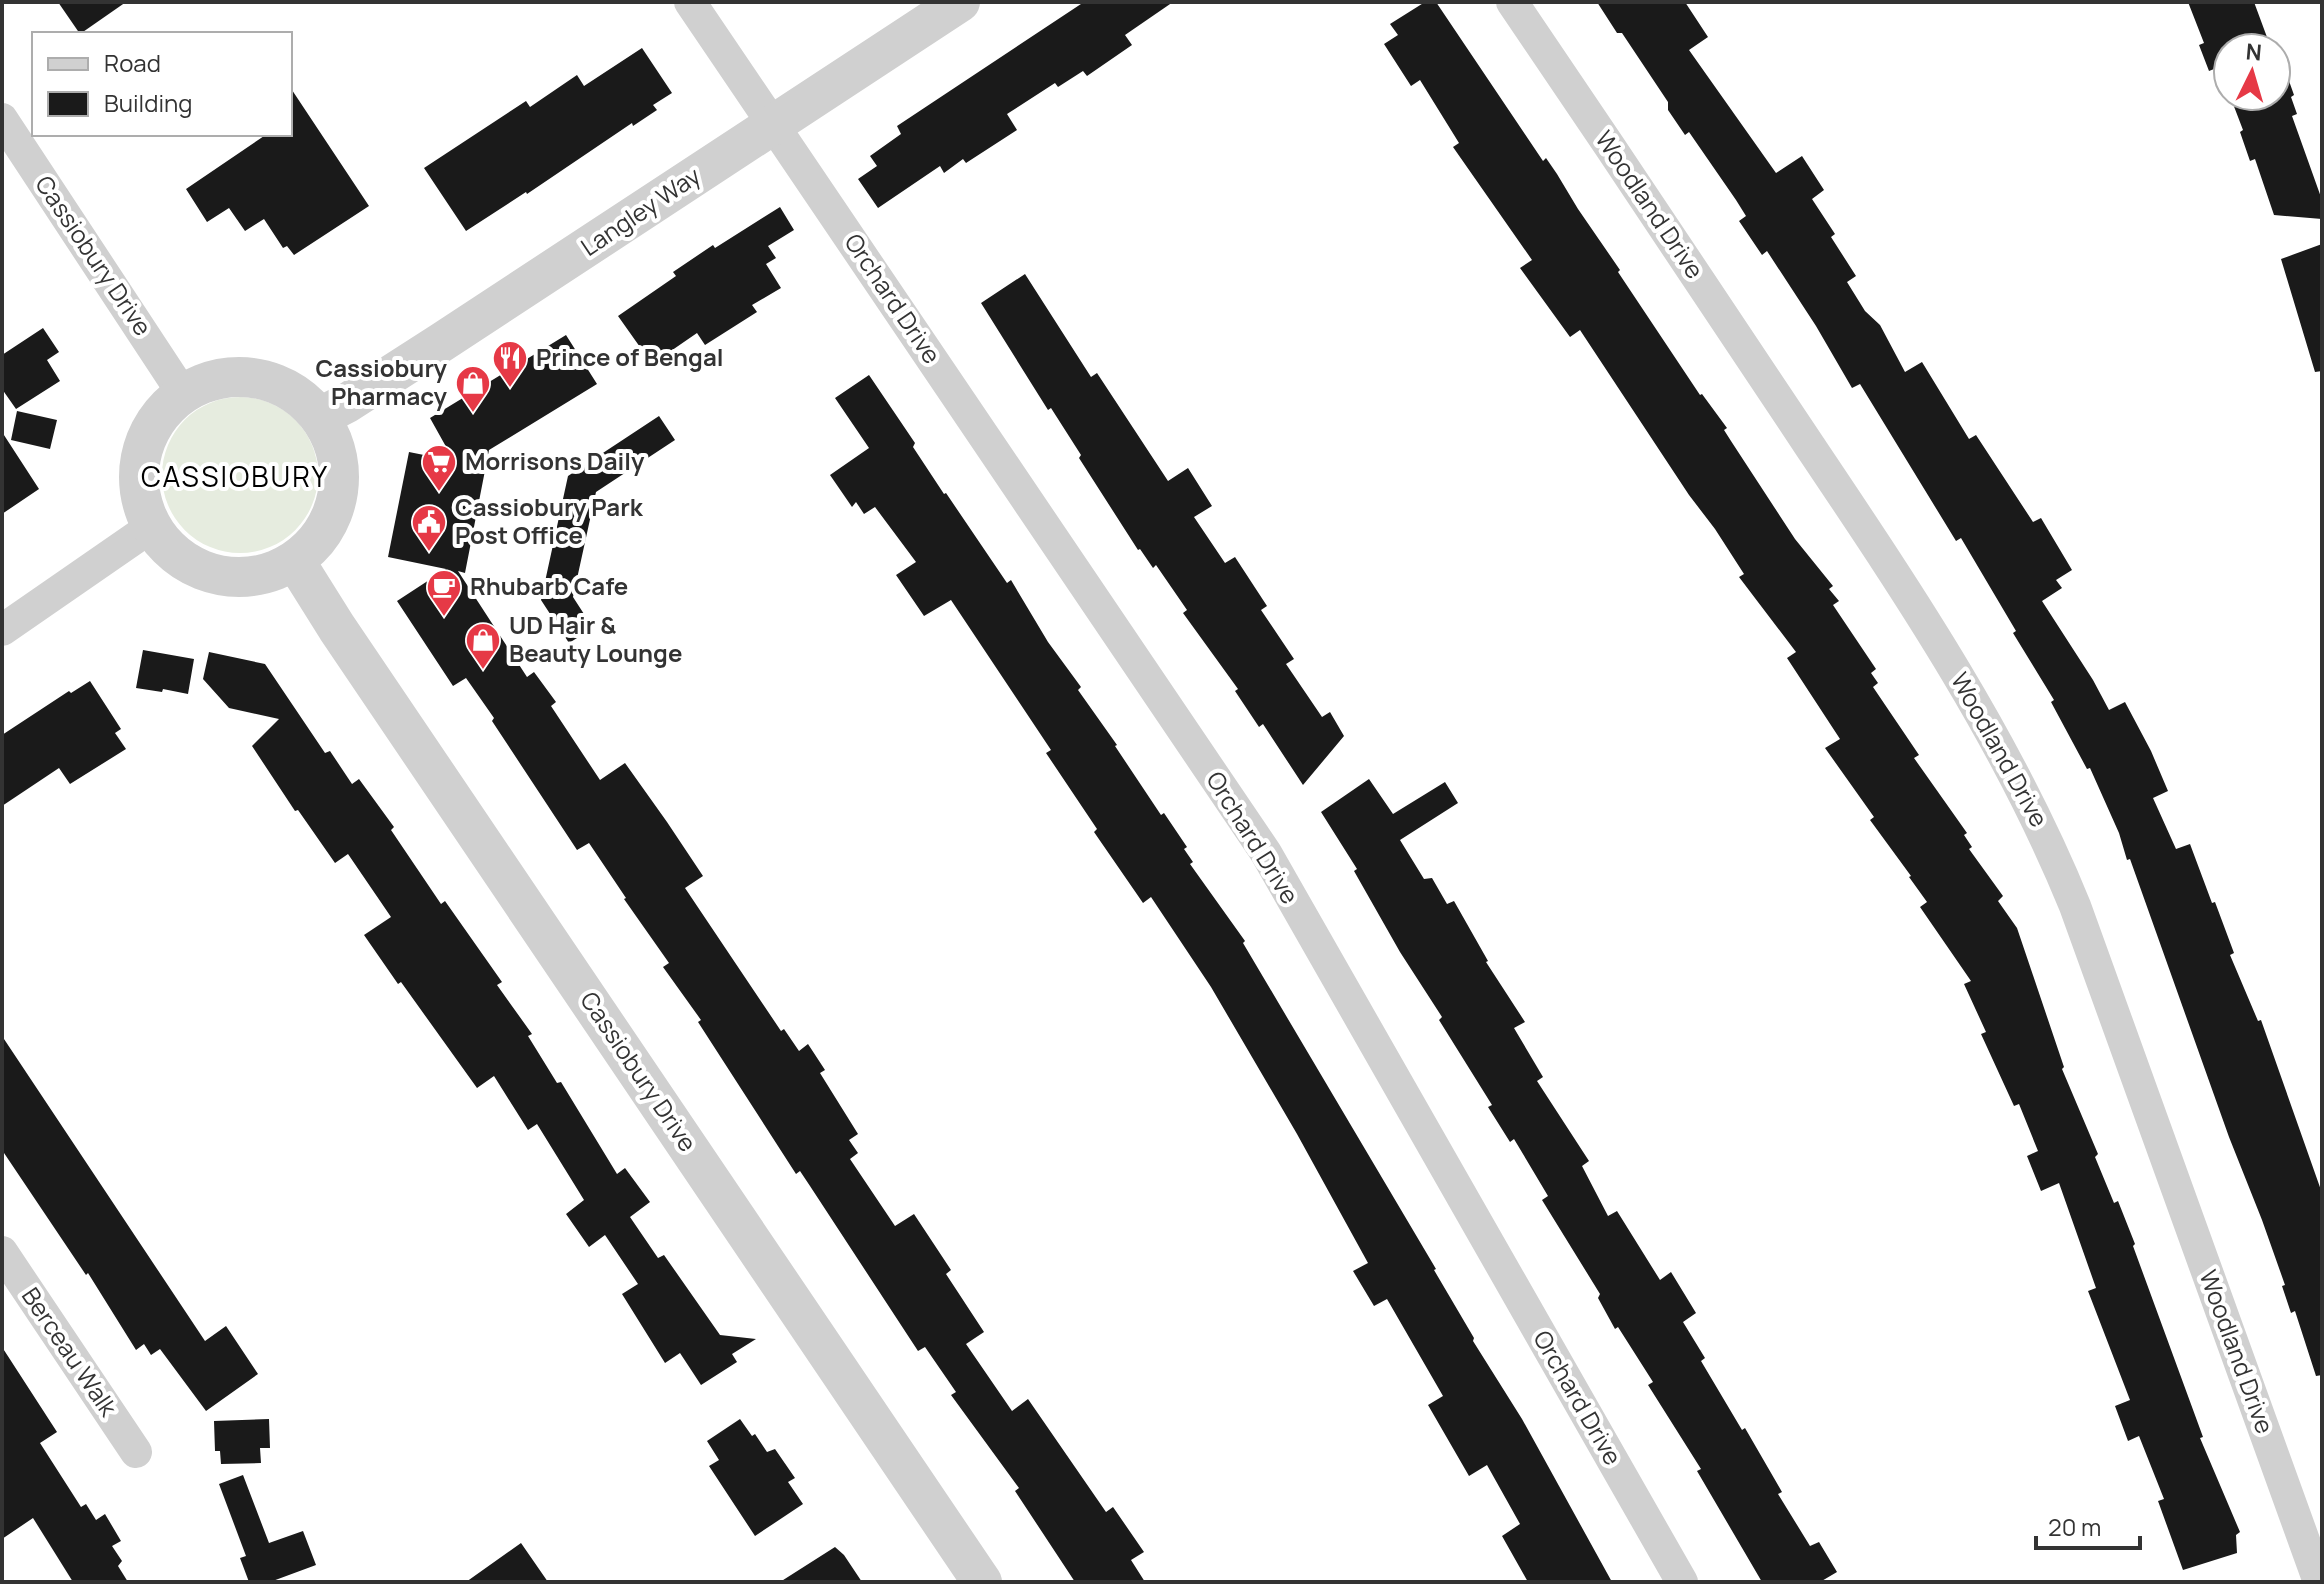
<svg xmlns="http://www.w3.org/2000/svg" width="2324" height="1584" viewBox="0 0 2324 1584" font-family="Manrope,sans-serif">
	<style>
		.green { fill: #e6ecdf }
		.building { fill: #1a1a1a }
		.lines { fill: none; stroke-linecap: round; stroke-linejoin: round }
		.minor { stroke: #d0d0d0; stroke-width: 32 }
		.tertiary { stroke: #d0d0d0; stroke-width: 40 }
		.labels { text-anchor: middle; stroke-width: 8; stroke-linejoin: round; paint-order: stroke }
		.street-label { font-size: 24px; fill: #333; stroke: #fff }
		.poi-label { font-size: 24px; font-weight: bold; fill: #333; stroke: #fff; text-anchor: start }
		.quarter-label { font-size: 28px; letter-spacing: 2px; fill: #000; stroke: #fff }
	</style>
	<rect width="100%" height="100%" fill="#fff"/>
	<path class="green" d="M162 475a78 78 0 1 1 156 0a78 78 0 1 1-156 0Z"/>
	<path class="building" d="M58,2h68l-46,32z
		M1084,2h89l-48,33 7,10 -45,31 -4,-5 -25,16 -3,-4 -48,31 10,16 -51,33 -3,-4 -19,14 -4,-7 -62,42 -20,-29 19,-13 -7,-10 31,-22 -4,-8z
		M1425,2h11l107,159 3,-3 11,16 21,35 42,61 -2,2 82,123 2,-1 25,34 -3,2 7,11 64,98 38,47 -4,3 10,12 -6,4 43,64 -5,4 7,10 -5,4 46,68 -5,3 53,75 -3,2 8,12 -3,2 34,47 -5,5 19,27 47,139 -2,2 36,85 -3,3 19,46 4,-2 17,43 -2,2 70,191 -3,1 40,94 -4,3 1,18 -54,17 -25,-69 6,-2 -25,-63 -11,5 -13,-35 15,-6 -42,-109 8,-3 -37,-105 -18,8 -14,-35 11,-5 -19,-47 -5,2 -33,-72 5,-2 -22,-48 7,-3 -51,-74 7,-5 -18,-25 2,-1 -41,-56 4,-3 -49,-69 15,-9 -53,-81 9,-6 -57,-75 5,-3 -29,-45 -26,-34 -109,-165 -10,7 -50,-69 12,-8 -79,-113 6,-4 -39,-63 -9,6 -27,-42 14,-9 -8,-11z
		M1597,2h88l23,35 -19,13 87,123 26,-17 22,34 -12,9 23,35 -4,3 25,39 -9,6 18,29 15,14 25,47 17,-10 47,77 7,-4 57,87 8,-4 31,52 -16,10 6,8 -20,13 51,79 16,30 16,-8 26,49 17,40 -15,7 23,51 14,-5 22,59 3,-1 19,51 -4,2 28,66 3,-1 61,173v182l-6,1 -21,-65 -4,2 -9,-27 3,-1 -23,-65 -33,-83 -99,-278 -3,1 -8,-27 -29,-65 -3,1 -36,-67 3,-2 -41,-67 3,-2 -55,-93 -5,3 -96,-157 -8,4 -36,-62 -49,-75 -5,4 -23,-34 7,-5 -10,-16 -47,-68 -4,3 -17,-25v-8l-46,-69h-5z
		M2188,2h66l17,46h-43v42l-9,-23 -10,4 -10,-26 5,-2z
		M642,48l30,45 -19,12 4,5 -24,16 -1,-3 -105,71 -1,-2 -60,39 -42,-63 102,-67 4,6 47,-32 7,11z
		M2276,62l2,7 6,-2 10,28 -3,2 6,17 -5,2 30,84v19l-48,-4 -19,-56 -5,2 -10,-29 3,-2 -13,-34h46z
		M290,87l79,119 -75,49 -7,-9 -4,2 -19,-29 -19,12 -16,-23 -22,14 -21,-33 81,-55h23z
		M780,207l14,23 -26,16 8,12 -10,6 15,24 -29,17 5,7 -52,33 -8,-12 -45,31 -34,-48 58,-40 -3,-4 40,-27 2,3z
		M2322,244v127l-7,1 -34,-113z
		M1025,274l66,103 6,-4 71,108 20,-13 24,38 -18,11 31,46 10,-6 32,49 -6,4 33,49 -8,5 36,53 8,-5 14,24 -41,49 -40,-61 -4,3 -24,-36 3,-2 -55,-76 4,-3 -31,-45 -3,3 -13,-19 -2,1 -59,-92 2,-3 -30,-47 -3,2 -67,-107z
		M43,328l16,24 -12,8 13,21 -44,28 -14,-20v-34z
		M566,335l31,49 -108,66 -24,123 -7,-2 69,106 7,-5 22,30 -5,4 49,74 25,-17 42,59 36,54 -18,12 96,143 3,-2 15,22 9,-7 17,26 -5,3 38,61 -9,6 9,13 -8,6 45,67 19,-12 37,56 -5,4 38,58 -18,12 46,67 16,-12 78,113 7,-5 31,45 -13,8 14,22h-70l-60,-91 4,-3 -68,-93 5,-3 -31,-45 -7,4 -108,-165 -10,-15 -4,3 -98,-152 3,-2 -38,-53 6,-4 -45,-64 2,-1 -37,-55 -12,7 -85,-129 2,-3 -28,-40 -13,8 -56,-85 49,-32 -58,-12 21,-105 45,9 -24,-43z
		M869,375l46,68 -2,4 31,47 2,-1 61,90 4,-3 37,62 33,45 -3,3 39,55 -2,1 46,69 3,-2 23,34 -3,2 9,13 -3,2 55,77 -2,2 193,326 -2,1 40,68 -1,3 49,78 90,163h-84l-26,-46 18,-12 -33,-59 -18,11 -41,-71 15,-9 -56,-97 -13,7 -21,-35 15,-8 -71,-129 -86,-147 -60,-90 -8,6 -49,-71 3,-3 -51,-76 5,-3 -100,-150 -27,16 -28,-41 20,-13 -41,-55 -11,7 -8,-12 -4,5 -22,-32 39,-27 -34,-50z
		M17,411l40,9 -7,29 -39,-9z
		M659,416l16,24 -79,52 -23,105 20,31 -24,15 -28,-43 27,-124z
		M2,432l37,57 -37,25z
		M143,650l51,9 -6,35 -25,-5 -1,3 -26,-4z
		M209,652l56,12 60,89 5,-2 22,33 7,-5 35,48 -3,3 50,74 4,-3 57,81 -5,3 35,49 -4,2 29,47 4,-1 56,92 8,-6 25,34 -20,15 28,41 6,-3 56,80 36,4 -24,15 5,8 -36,23 -21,-32 -15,10 -43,-69 16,-10 -33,-49 -16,12 -23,-33 18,-14 -47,-76 -9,6 -34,-54 -17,12 -76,-106 -3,2 -34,-49 27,-18 -43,-63 -13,9 -37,-53 -3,1 -43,-65 27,-27 -50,-11 -26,-29z
		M90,681l31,48 -6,4 11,16 -56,35 -11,-16 -57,38v-71l67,-44 2,2z
		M1369,779l24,35 52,-32 13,21 -58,37 24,39 8,-1 15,26 7,-3 34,60 -2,1 39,60 -11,6 29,49 -6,4 52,80 -7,5 26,50 9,-5 43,69 11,-8 25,41 -13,9 22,36 -4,3 41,69 3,-2 37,64 -4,2 32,52 9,-4 18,30 -17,10h-58l-65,-111 4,-2 -53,-84 5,-3 -35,-55 -3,2 -17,-31 2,-4 -58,-94 6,-4 -34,-57 -4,3 -22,-35 4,-2 -53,-85 3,-3 -42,-65 -46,-81 3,-2 -36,-57z
		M2,1036l203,305 21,-15 32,48 -52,37 -46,-62 -9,6 -7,-11 -8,6 -48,-77 -2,2 -84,-125z
		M2,1347l55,85 -17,11 41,64 5,-3 10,16 9,-6 16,27 -9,5 10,15 -4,5 10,16h-55l-40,-64 -31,21z
		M269,1419l1,29h-10l1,15 -40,1 -1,-13h-5l-1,-30z
		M740,1419l12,17 3,-2 12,18 8,-3 20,29 -7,4 15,22 -48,32 -46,-70 10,-6 -12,-19z
		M243,1475l26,68 34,-12 13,34 -46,17h-21l-9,-24 6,-2 -27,-72z
		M521,1543l27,39h-82z
		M835,1547l9,8 18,27h-82z"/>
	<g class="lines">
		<path class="minor" d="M690,2l576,851 416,729
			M1512,2c100,147 199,295 297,443 100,149 198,294 266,461l244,676
			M2,119l181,275
			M2,630l149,-103
			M2,1252l134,200"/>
		<path class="tertiary" d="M139 477a100 100 0 1 1 200 0a100 100 0 1 1-200 0Z
			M320,417l27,-14 95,-61 518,-340
			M295,561l42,67 645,954"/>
	</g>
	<defs>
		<g id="restaurant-pin" transform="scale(1.8)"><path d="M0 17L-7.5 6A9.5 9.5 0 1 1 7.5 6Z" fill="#e63946" stroke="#fff"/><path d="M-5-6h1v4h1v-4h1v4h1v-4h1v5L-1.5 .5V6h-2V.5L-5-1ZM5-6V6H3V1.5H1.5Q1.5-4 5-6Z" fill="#fff"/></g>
		<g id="shop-pin" transform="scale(1.8)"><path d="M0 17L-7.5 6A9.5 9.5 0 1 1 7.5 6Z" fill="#e63946" stroke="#fff"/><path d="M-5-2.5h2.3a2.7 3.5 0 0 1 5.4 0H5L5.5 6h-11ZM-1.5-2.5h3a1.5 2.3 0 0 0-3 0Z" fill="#fff"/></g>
		<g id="supermarket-pin" transform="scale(1.8)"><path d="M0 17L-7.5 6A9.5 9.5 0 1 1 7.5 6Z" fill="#e63946" stroke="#fff"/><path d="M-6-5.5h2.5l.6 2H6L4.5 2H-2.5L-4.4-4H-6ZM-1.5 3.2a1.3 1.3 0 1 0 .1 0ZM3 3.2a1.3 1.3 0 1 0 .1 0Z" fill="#fff"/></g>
		<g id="civic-pin" transform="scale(1.8)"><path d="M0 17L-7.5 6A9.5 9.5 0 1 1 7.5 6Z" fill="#e63946" stroke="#fff"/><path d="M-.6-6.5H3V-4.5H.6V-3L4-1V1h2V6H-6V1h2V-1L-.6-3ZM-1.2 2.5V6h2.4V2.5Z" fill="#fff"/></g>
		<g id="cafe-pin" transform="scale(1.8)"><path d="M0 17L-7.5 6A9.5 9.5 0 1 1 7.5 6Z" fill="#e63946" stroke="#fff"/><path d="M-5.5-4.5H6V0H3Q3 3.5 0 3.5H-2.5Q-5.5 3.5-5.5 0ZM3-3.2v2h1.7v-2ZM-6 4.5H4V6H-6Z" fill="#fff"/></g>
	</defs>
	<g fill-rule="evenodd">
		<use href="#restaurant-pin" x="510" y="358"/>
		<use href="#shop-pin" x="473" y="383"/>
		<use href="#supermarket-pin" x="439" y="462"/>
		<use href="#civic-pin" x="429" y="522"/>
		<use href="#cafe-pin" x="444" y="587"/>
		<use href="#shop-pin" x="483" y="640"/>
	</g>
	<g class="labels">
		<g class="street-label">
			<text transform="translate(1649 205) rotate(56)" y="8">Woodland Drive</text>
			<text transform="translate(641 212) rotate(-34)" y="8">Langley Way</text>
			<text transform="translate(93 256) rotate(56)" y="8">Cassiobury Drive</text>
			<text transform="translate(892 299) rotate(56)" y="8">Orchard Drive</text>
			<text transform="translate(1999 750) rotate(61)" y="8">Woodland Drive</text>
			<text transform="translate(1252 838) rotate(58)" y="8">Orchard Drive</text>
			<text transform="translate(638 1072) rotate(56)" y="8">Cassiobury Drive</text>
			<text transform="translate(69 1352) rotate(56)" y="8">Berceau Walk</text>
			<text transform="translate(2236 1352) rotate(70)" y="8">Woodland Drive</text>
			<text transform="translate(1577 1398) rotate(60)" y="8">Orchard Drive</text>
		</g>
		<g class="poi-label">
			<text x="536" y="366">Prince of Bengal</text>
			<text x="447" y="377" text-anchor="end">Cassiobury<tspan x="447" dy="28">Pharmacy</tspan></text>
			<text x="465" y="470">Morrisons Daily</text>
			<text x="455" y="516">Cassiobury Park<tspan x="455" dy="28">Post Office</tspan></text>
			<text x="470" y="595">Rhubarb Cafe</text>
			<text x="509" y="634">UD Hair &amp;<tspan x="509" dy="28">Beauty Lounge</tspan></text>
		</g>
		<g class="quarter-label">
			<text x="235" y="487">CASSIOBURY</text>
		</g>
	</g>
	<rect width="2324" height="1584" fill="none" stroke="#333333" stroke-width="8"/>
	<rect x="32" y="32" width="260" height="104" fill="#ffffff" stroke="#adadad" stroke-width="2"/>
	<rect x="48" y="58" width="40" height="12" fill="#d0d0d0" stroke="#adadad" stroke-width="2"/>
	<text x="104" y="72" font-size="24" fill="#333333">Road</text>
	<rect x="48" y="92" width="40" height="24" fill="#1a1a1a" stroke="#adadad" stroke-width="2"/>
	<text x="104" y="112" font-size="24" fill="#333333">Building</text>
	<g transform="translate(2252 72) rotate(5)"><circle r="38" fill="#ffffff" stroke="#adadad" stroke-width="2"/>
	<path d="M0-6L14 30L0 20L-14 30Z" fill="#e63946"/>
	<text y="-12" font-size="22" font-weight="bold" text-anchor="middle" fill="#333333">N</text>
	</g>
	<path d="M2036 1536v12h104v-12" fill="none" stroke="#333333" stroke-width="4"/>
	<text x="2048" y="1536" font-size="24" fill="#333333" stroke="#ffffff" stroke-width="6" paint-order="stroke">20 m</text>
</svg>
